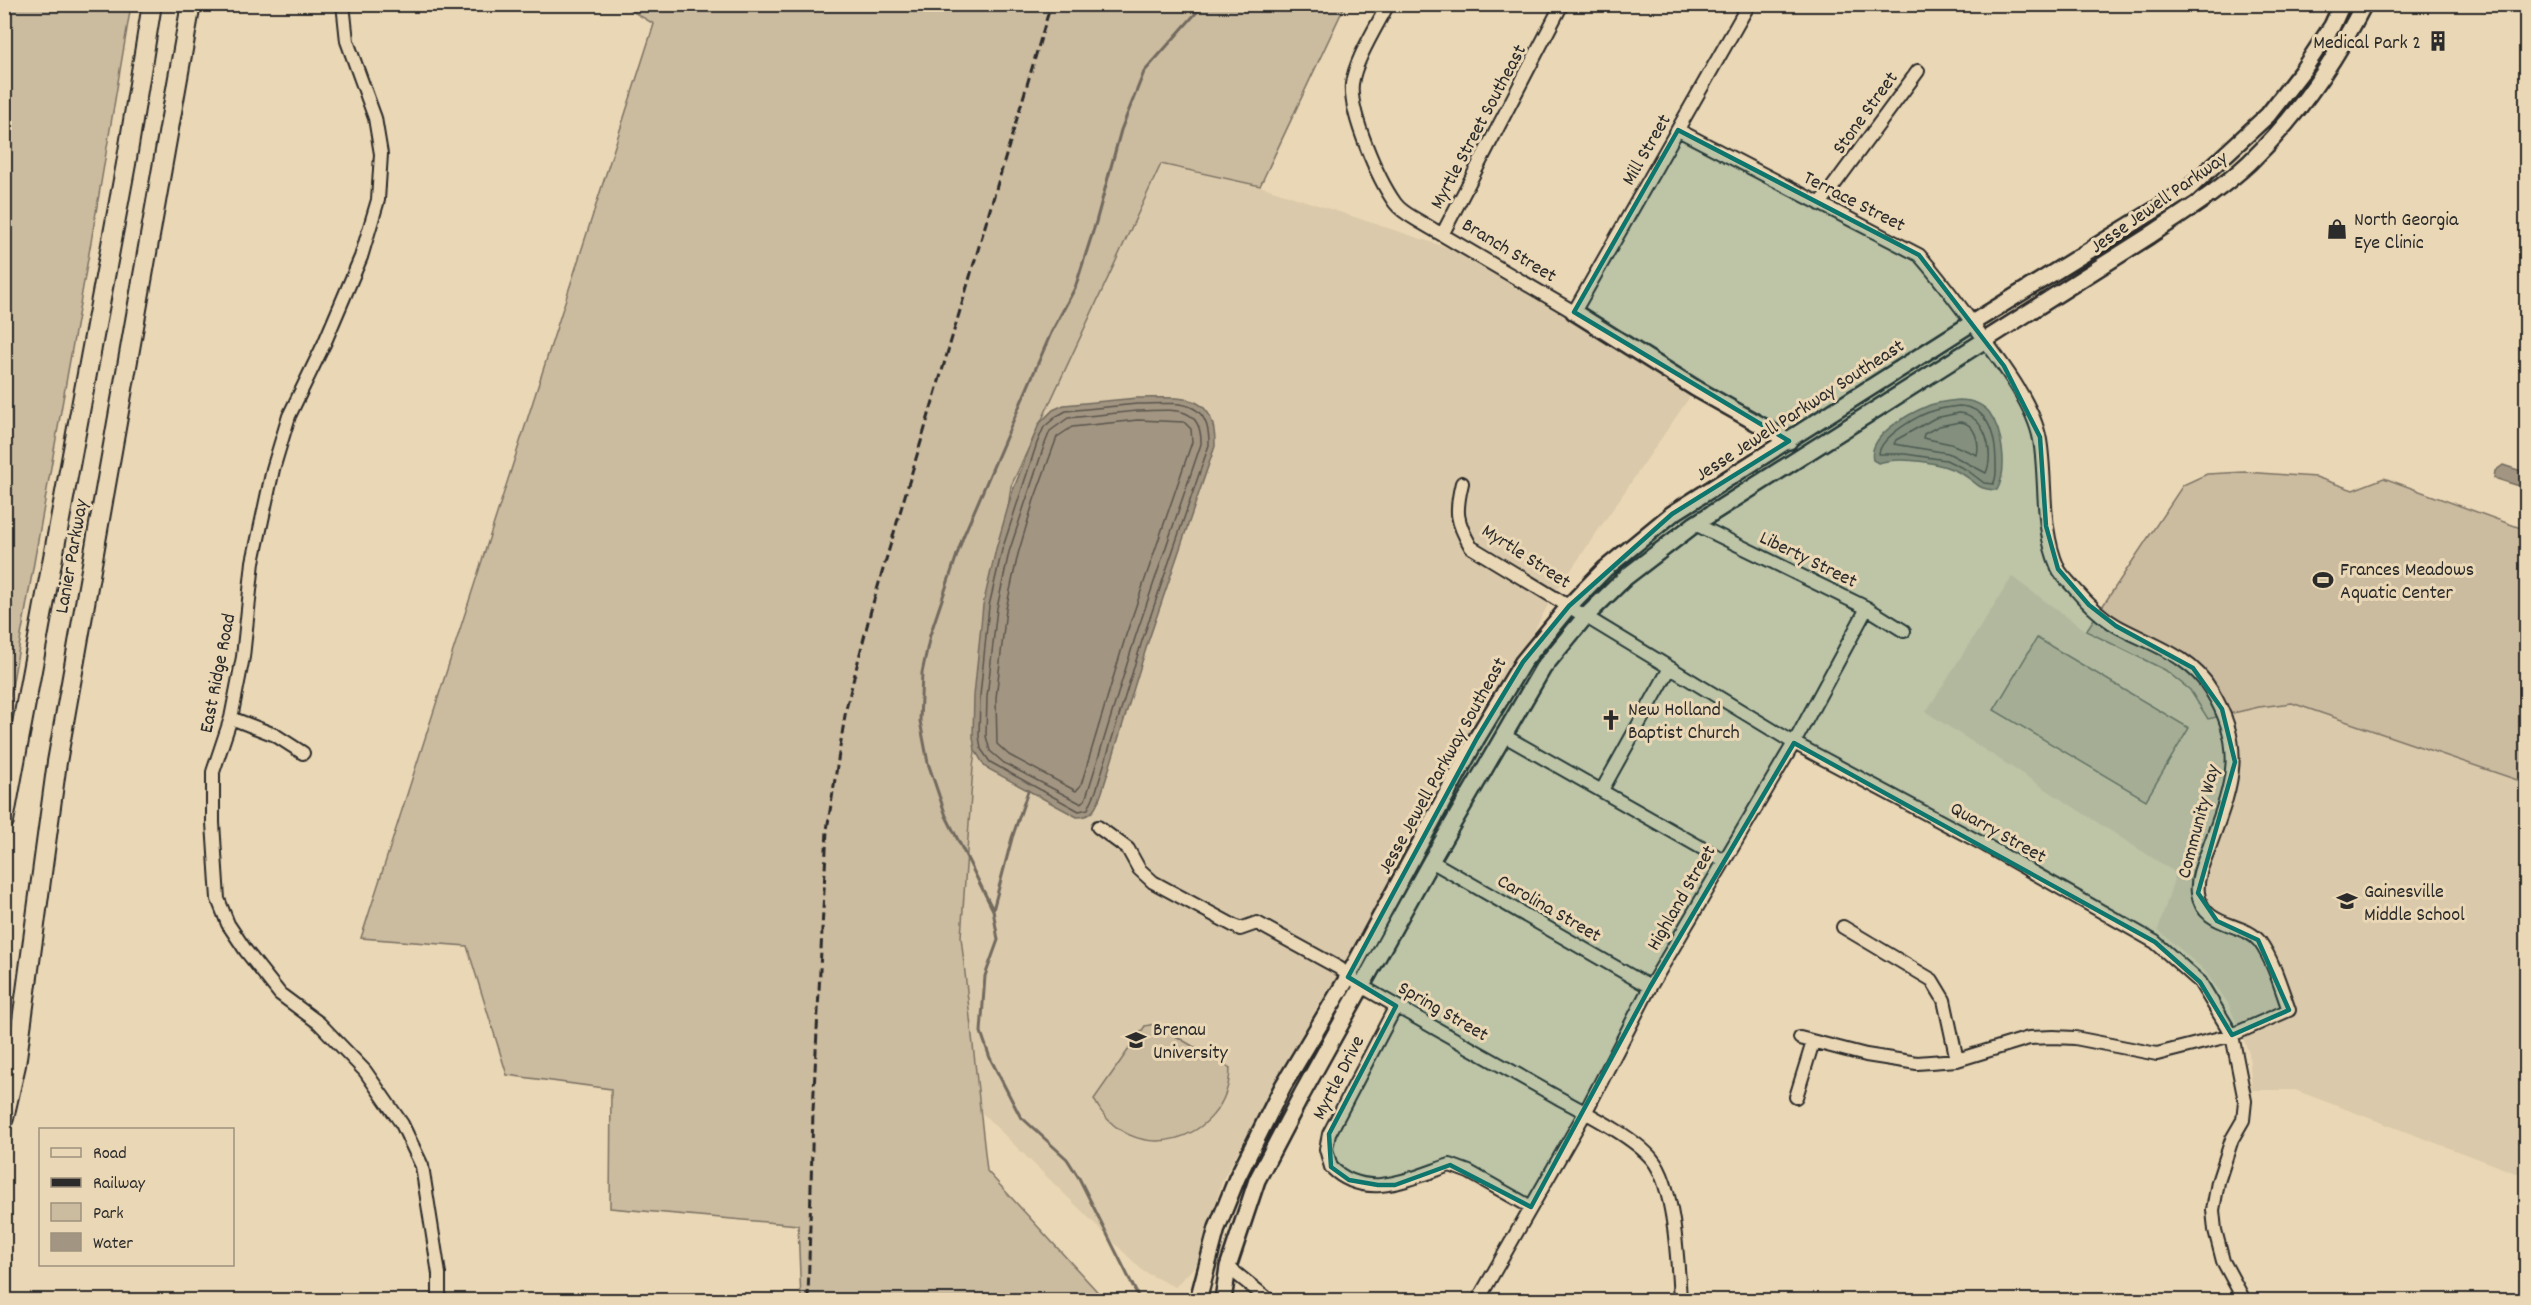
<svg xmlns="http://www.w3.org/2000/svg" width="2531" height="1305" viewBox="0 0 2531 1305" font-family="Dekko,sans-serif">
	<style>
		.built { fill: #dac9aa }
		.green { fill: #cbbb9f; stroke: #7b7365; stroke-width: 1.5 }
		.water { fill: #a29581; stroke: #726b5f; stroke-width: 1.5 }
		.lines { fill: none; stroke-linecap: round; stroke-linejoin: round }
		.shore { stroke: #5b554d; stroke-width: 1.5 }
		.stream { stroke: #726b5f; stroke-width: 3 }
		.minor-casing { stroke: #2b2b2b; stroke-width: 16 }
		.major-casing { stroke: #2b2b2b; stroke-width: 20 }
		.highway-casing { stroke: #2b2b2b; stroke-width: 22 }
		.minor { stroke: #ead7b5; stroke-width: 12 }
		.major { stroke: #ead7b5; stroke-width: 15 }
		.highway { stroke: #ead7b5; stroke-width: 18 }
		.rail { stroke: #2b2b2b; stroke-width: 3; stroke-dasharray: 9 4.5; stroke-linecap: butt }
		.marked { fill: #0f766e; fill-opacity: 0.2; stroke: #0f766e; stroke-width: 4.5; stroke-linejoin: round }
		.labels { text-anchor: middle; stroke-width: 6; stroke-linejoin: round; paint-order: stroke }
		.poi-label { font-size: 20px; fill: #2b2b2b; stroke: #ead7b5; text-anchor: start }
		.street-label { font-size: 20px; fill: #2b2b2b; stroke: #ead7b5 }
	</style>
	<rect width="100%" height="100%" fill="#ead7b5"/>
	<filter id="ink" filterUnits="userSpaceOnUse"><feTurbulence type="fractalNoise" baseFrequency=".0167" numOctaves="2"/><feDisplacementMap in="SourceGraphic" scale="12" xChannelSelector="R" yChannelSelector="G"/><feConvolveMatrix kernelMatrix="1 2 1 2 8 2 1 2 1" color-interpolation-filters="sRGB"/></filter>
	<g filter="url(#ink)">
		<path class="built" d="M1161,164l99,22 228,75 214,118 -151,220 -220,415 -13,-8 -95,173 -26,85 -22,23 -31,-15 -163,-160 -20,-175 12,-170 38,-281z
			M2012,577l74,54 79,39 25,20 18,28 51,-11 33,-4 234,80v394l-231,-87h-43l-3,-37 -21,-50 -25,-34 -45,-39 18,-57 -250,-161z"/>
		<path class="green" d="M5,4l126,1 -40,237 -86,484z
			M622,5h723l-85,181 -99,-22 -150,322 -38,281 -12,170 26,234 118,129h-304l-3,-75 -188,-17 1,-119 -104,-14 -40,-129 -106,-8 293,-914z
			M2245,472l71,5 37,13 31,-12 142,52v253l-234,-80 -33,4 -51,12 -18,-29 -25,-20 -79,-39 97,-146 24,-11z
			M2037,638l152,90 -43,72 -152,-90z
			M1155,1024l75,44c-1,75 -101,103 -136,31l51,-73z"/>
		<path class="water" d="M1137,398c43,0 79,-8 78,48l-67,196 -46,150c-5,14 -8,25 -25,25l-92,-50 -10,-17 -2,-13 1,-41 9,-91 13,-56 16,-56 27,-69 14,-14 11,-5z
			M1959,400c11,0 22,3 30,12 14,19 19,58 8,78 -21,-1 -17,-5 -33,-15 -21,-13 -62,-19 -86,-12l-5,-3c-6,-25 37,-47 57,-55 9,-3 20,-4 29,-5z
			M2503,465l15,5h8v13l-7,3 -25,-8 1,-7z"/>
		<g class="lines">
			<path class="shore" d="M1137,404c37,0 73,-9 72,41l-67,196 -46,150 -8,18 -9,2 -89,-49 -9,-13 -2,-13 1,-40 9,-90 13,-56 35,-107 7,-16 13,-11 9,-5z
				M1959,406c31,1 37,33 37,59 0,7 1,13 -3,19l-9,-1 -17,-13 -21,-10 -41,-6h-26c1,-17 40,-40 57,-44 7,-2 15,-3 23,-4z
				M1137,411c31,0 65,-9 64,33l-66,194 -46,150 -4,12 -5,3 -76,-40 -14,-12 -4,-15 1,-39 10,-89 12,-56 35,-106 6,-15 18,-13z
				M1959,413c26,1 36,40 27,60l-38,-20 -54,-9 2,-4 39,-22z
				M1138,420l46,2 7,7 1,13 -66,193 -45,150 -5,6 -67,-36 -12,-11 -1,-46 10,-89 12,-55 16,-54 23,-63 15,-10z
				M1960,422c15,1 20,21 17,33l-26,-11 -28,-6 1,-4 15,-8z"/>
			<path class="stream" d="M993,910l19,-72 16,-47
				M1140,1300l-61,-122 -12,-19 -47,-43 -30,-58 -9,-26 4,-56 13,-36 -5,-30 -47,-94 -18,-53 -8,-42 2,-48 8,-38 33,-98 88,-204 24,-45 21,-66 25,-92 23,-58 60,-68"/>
			<g class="minor-casing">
				<path id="minor" d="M343,4l4,37 28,77 6,36 -3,46 -17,57 -37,87 -35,72 -16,53 -20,93 -10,95 -12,61 -18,54v51l5,76 10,25 18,27 34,43 39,29 46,48 37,53 20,42 17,108v26
					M1388,4c-11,22 -33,56 -36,80 -3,29 26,95 43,119 5,7 15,13 22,17l157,92 175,-308
					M1678,130l241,125c24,27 44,55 65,84 20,27 50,67 56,101 7,42 0,87 18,128 3,7 12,15 17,21 12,14 26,28 42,37 32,18 74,29 94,64 37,60 20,97 -2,158 -5,13 -13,30 -11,45 5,36 46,28 62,49 14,20 21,46 29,68l-57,25 -75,19 -82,-16 -22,-1 -24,1 -72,22 -40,3 -51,-8 -66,-17
					M1820,204l98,-133
					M1443,233l119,-229
					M1462,483c-7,29 -6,38 9,64l323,196 191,102 170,97 45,40 32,53 13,66 -2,19 -11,19 -14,43 -5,28 2,20 8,31 21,39
					M1695,524l172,84 37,23
					M231,718l44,17 28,18
					M1503,735l220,125
					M1602,790l68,-122
					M1098,827l30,22 11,20 14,13 87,47 17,-6 82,45 24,19c64,37 129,73 194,110 27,15 76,39 95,62 23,27 26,107 28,141
					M1431,861l219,126
					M1843,927l89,53 12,20 13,60
					M1396,1006l-67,128 -3,15 5,18c35,35 80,11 119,-2l19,7 62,35
					M1796,1097l17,-55
					M1228,1267l41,33
					M1478,1300l107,-187 65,-126 144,-244 73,-135"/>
			</g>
			<g class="major-casing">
				<path id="major" d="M1574,312l121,76 94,53
					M1198,1300l19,-72 20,-50 46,-92 65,-109 129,-239 46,-76 46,-56 36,-37 67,-55 300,-191 215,-133 81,-75 35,-45 29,-44 10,-22
					M1223,1300l5,-33 29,-87 45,-86 129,-233 112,-193 42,-51 41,-40 69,-53 454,-288c34,-23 70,-45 100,-73 48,-46 85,-100 115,-159"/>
			</g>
			<g class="highway-casing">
				<path id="highway" d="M4,821l122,-657 26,-160
					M4,1118l12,-53 41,-303 134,-758"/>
			</g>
			<use href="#minor" class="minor"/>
			<use href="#major" class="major"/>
			<use href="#highway" class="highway"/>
			<path class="rail" d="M808,1300l5,-189 14,-281 19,-121 25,-99 180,-606"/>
		</g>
	</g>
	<path class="marked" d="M1678,130l241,125 85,111 36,71 6,89 12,43 31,36 27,21 77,42 29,41 13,53 -37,131 19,28 41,19 31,70 -57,25 -32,-53 -45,-40 -361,-199 -144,244 -119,220 -81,-42 -55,20h-17l-29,-5 -18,-13 -2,-33 67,-128 -48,-29 129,-239 46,-76 46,-56 103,-92 117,-73 -215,-129z"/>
	<defs>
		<g id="building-bare" transform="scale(1.62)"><path d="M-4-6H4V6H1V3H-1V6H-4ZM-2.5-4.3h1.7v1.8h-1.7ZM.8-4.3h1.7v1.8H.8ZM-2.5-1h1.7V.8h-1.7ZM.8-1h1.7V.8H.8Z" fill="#2b2b2b" stroke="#ead7b5" stroke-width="2.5" paint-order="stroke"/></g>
		<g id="shop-bare" transform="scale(1.62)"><path d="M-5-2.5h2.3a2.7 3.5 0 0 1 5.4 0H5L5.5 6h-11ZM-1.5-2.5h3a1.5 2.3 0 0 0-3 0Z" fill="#2b2b2b" stroke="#ead7b5" stroke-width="2.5" paint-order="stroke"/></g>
		<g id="stadium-bare" transform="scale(1.62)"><path d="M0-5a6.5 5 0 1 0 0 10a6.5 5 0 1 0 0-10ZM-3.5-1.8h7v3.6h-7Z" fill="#2b2b2b" stroke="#ead7b5" stroke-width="2.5" paint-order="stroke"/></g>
		<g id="church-bare" transform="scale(1.62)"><path d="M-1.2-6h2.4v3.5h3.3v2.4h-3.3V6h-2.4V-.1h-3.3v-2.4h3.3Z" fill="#2b2b2b" stroke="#ead7b5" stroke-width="2.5" paint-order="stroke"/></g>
		<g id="school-bare" transform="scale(1.62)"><path d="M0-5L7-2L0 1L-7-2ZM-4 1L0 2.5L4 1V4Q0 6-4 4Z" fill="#2b2b2b" stroke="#ead7b5" stroke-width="2.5" paint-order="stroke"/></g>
		<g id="university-bare" transform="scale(1.62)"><path d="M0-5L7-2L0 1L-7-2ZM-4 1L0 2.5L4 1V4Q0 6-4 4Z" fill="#2b2b2b" stroke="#ead7b5" stroke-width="2.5" paint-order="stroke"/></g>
	</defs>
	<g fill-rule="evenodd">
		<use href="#building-bare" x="2438" y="41"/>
		<use href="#shop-bare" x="2337" y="229"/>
		<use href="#stadium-bare" x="2323" y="580"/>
		<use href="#church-bare" x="1611" y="720"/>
		<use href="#school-bare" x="2347" y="901"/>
		<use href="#university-bare" x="1136" y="1040"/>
	</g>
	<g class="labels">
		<g class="poi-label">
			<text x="2421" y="48" text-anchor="end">Medical Park 2</text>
			<text x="2354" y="225">North Georgia<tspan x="2354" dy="23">Eye Clinic</tspan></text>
			<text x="2340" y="575">Frances Meadows<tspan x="2340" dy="23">Aquatic Center</tspan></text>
			<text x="1628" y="715">New Holland<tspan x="1628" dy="23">Baptist Church</tspan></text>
			<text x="2364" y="897">Gainesville<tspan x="2364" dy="23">Middle School</tspan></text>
			<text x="1153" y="1035">Brenau<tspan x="1153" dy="23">University</tspan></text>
		</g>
		<g class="street-label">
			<text transform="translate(1864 112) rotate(-54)" y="7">Stone Street</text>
			<text transform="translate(1477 126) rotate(-62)" y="7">Myrtle Street Southeast</text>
			<text transform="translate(1645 149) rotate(-60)" y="7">Mill Street</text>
			<text transform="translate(1855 200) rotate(27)" y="7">Terrace Street</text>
			<text transform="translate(2158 201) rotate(-35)" y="7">Jesse Jewell Parkway</text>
			<text transform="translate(1510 249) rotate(31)" y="7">Branch Street</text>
			<text transform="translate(1799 409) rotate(-33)" y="7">Jesse Jewell Parkway Southeast</text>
			<text transform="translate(1527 555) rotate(33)" y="7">Myrtle Street</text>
			<text transform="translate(70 556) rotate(-80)" y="7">Lanier Parkway</text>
			<text transform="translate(1809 558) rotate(26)" y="7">Liberty Street</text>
			<text transform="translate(216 673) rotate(-79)" y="7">East Ridge Road</text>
			<text transform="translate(1441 765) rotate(-61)" y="7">Jesse Jewell Parkway Southeast</text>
			<text transform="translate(2197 821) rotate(-75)" y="7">Community Way</text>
			<text transform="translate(1999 831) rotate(29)" y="7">Quarry Street</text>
			<text transform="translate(1680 897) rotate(-60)" y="7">Highland Street</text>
			<text transform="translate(1550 907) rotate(30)" y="7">Carolina Street</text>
			<text transform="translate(1444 1010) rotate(30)" y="7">Spring Street</text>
			<text transform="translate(1337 1077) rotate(-63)" y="7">Myrtle Drive</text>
		</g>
	</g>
	<rect width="2531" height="1305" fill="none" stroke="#ead7b5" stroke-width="24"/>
	<rect x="12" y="12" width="2507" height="1281" fill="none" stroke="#2b2b2b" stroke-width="2" filter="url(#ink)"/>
	<rect x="39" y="1128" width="195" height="138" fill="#ead7b5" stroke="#9e927e" stroke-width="1.5"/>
	<rect x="51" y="1148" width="30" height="9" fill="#ead7b5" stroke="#9e927e" stroke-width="1.5"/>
	<text x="93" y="1158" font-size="18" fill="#2b2b2b">Road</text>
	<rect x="51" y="1178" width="30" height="9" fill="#2b2b2b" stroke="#9e927e" stroke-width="1.5"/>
	<text x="93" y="1188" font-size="18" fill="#2b2b2b">Railway</text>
	<rect x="51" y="1203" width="30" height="18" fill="#cbbb9f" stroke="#9e927e" stroke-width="1.5"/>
	<text x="93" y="1218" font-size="18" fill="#2b2b2b">Park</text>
	<rect x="51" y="1233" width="30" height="18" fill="#a29581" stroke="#9e927e" stroke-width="1.5"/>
	<text x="93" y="1248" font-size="18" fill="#2b2b2b">Water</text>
</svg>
